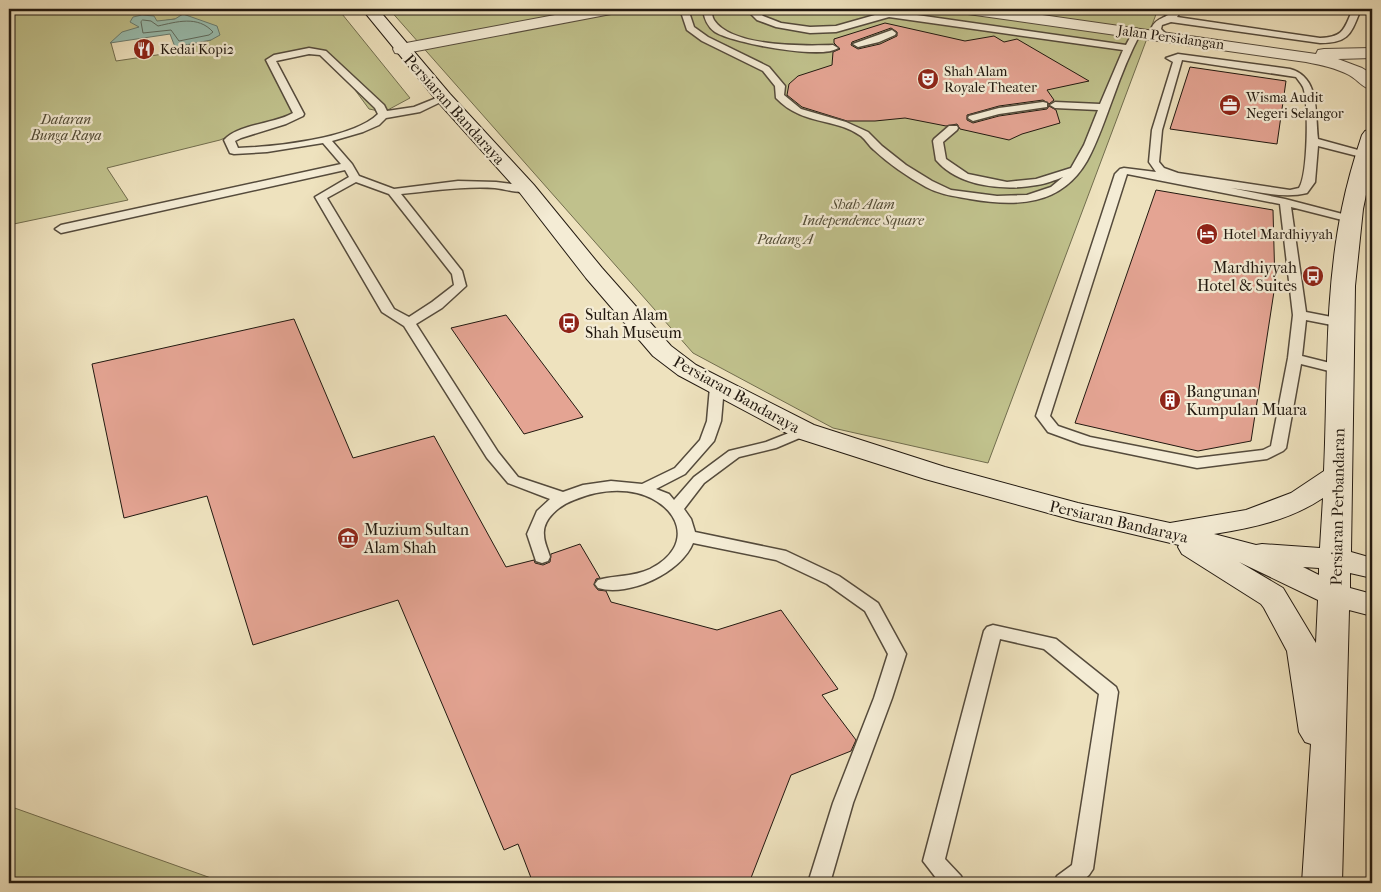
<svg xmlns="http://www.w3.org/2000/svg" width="1381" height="892" viewBox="0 0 1381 892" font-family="'IM FELL French Canon',serif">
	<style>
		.green { fill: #c0c18c; stroke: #716d4e; fill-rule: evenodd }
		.water { fill: #99beb0; stroke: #697c70 }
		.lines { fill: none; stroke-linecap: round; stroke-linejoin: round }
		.shore { stroke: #5e6c60; stroke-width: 1 }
		.building { fill: #e4a493; stroke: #221910; fill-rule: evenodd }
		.service-casing { stroke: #554b3c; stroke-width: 3 }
		.minor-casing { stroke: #554b3c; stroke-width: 2 }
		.secondary-casing { stroke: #221910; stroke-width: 2 }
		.service { fill: #f4ecd5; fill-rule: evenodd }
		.minor { fill: #f4ecd5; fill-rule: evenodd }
		.secondary { fill: #f4ecd5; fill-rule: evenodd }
		.labels { text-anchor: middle; stroke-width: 4.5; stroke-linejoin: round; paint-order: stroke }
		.far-street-label { font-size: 14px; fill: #221910; stroke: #f4ecd5 }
		.far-poi-label { font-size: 14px; fill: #221910; stroke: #f4ecd5; text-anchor: start }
		.far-park-label { font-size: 14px; font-style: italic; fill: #514b35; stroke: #f4ecd5 }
		.street-label { font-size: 16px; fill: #221910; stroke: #f4ecd5 }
		.poi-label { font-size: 16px; fill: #221910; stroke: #f4ecd5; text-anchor: start }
	</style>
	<rect width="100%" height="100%" fill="#eee2be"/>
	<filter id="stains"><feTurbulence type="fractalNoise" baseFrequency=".004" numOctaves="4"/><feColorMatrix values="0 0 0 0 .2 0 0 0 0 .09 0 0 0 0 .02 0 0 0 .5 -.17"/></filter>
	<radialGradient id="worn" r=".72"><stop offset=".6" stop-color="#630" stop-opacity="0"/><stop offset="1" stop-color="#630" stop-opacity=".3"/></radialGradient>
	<path class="green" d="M9,9h329l72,89 -26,14 -15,-3 -41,-56 -17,-4 -44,11 27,54c-23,14 -50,14 -74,26l-113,28 21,32 -119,25zM175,19l36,21 -36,7 2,5 -61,9 -5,-18c21,-12 40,-21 64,-24z
		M389,9h769l-170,454 -155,-35 -140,-75z
		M9,806l216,77h-216z"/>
	<path class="water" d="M183,14l34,12 3,9 -9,5 -36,7 -5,-13 -60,9 12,-11 17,-5 -9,-5 3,-5 9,-2 12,1 3,5 18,-2z"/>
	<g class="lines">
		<path class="shore" d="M143,20l8,1 7,5c18,-4 40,-11 55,6l-4,3 -30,6 -8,-11 -28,3 -2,-11z"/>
	</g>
	<path class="building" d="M885,23l80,18 29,-5 10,6 13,-3 72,42 -42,9 7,10 -5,4 -6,-4 -44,6 -32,9v5l6,3 26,-7 48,-7 2,-3 7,4 4,13 -38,11 -13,6 -49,-11 -3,-5 -11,2 -41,-8 -30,3h-28l-45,-14 -15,-12 2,-11 9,-8 34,-11 1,-13 7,-3 -6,-6v-4zM891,28l6,4v4l-17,8 -22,5 -7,-4 1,-3z
		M1190,67l96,14 -9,63 -107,-15z
		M1156,190l117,20 2,75 -24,156 -53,10 -123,-28z
		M506,315l77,102 -59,17 -73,-106z
		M294,319l59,139 81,-22 72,131 28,-7 1,3 8,2 7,-3 1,-8 29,-10 20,34 -4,1 -2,6 4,5 8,1 5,11 106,28 64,-20 57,79 -16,6 34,45 -5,11 -60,24 -42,108h-216l-15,-39 -14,6 -106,-250 -145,45 -46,-149 -83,22 -32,-154z"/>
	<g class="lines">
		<g class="service-casing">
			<path id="service" d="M687,9h8l-5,6 4,12 14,10 61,30 16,19 -1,9 17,14 45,13 22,10 14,14 24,19 26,16 19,9 46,6 30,-1 24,-8 12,-10c-8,3 -17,7 -26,8 -33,6 -78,2 -101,-25l-3,-19 1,-2 15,-13h8l1,2 -1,2 -14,12 3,17 22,15 39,8 29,-3 35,-11 13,-23 14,-35 -43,-2 -5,-3 5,-3 45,2 23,-54 -234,-33 -53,15 -26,1 -34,-6 -19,-7 -8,-8 1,-3h8v2l5,5 18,7 29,4 26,-1 53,-15 237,34 8,-15 3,-1 4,3c-11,21 -20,43 -28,66 -8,21 -15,43 -26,63 -26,45 -71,46 -117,38 -16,-3 -29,-4 -44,-12 -18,-10 -37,-23 -52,-37 -5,-4 -8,-10 -13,-14 -27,-19 -58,-10 -85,-38l-1,-12 -12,-15 -61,-30 -15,-11 -5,-15z
				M703,9h8c1,3 1,8 3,11 18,27 90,26 119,25l5,3c-15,12 -106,-5 -123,-16 -8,-6 -11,-14 -12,-23z
				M1174,9h8l-5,8 143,21c25,-1 24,-10 33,-29h8c-10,24 -11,34 -41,34l-149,-21 -9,3 -1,4 7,7 -1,2h-6l-8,-6 -1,-5c6,-11 14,-7 22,-18z
				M892,30l4,3 -1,2 -16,7 -21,5 -5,-3z
				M309,48l17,3 58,54 3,6 27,-4 30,-12 5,3 -29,14 -34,6 -7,7 -16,7 -31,9 20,23 7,12 35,13 64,-8 38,1 31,4 6,3c-8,7 -28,0 -38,-1 -32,-2 -63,3 -94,6l61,77 4,15 -24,22 -26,16 82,128 20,25 45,15 20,-7 28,-4 31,3 33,-16 25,-28 7,-19 3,-34 2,-3h10l2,3 -3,34 -7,20 -29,33 -29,15 13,5 5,6 20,-23 35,-26 37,-9 38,-15 5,1 2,3 -2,3 -33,14 -37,9 -35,26 -20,26 7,10 4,13 91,19 53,25 39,27 28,51 -14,44 -39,105 -23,80h-22l25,-80 41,-105 14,-44 -23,-43 -38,-27 -51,-24 -83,-17c-12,30 -64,54 -95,45l-3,-4 3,-4c17,-5 35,-3 52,-11 46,-23 30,-65 -13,-76 -21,-5 -44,-1 -63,7 -14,5 -32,19 -30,35 0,7 4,15 6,22l-2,4 -6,2 -6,-2 -9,-27 10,-23 13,-12 -42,-16 -21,-25 -83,-132 -22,-14 -67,-115 34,-20 -4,-7 -284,63 -6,-4 6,-4 280,-61 -18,-21 -56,9 -33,2 -4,-1 -6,-13c14,-16 50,-16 69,-27l-27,-53 8,-5zM309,54l11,1 55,53 3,6c-25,25 -106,33 -140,34l-3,-7 6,-3 45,-14 17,-8 1,-2 -28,-53zM356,182l33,12 63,80 2,11 -22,17 -23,15 -15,-8 -67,-111z
				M1178,54l112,15c30,8 25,44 28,70l51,14 1,2 -5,3 -47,-12 -3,36 -8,11c-24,6 -51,-2 -76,-5l54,11 69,18 2,2 -6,3 -59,-15 15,105 41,8 2,3 -7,4 -36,-7 -4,36 44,11 2,3 -7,4 -40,-10 -15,84 -3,3 -16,8 -70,9 -116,-24 -33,-12 -12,-16 79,-242 5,-5 4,-1 32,4 -7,-10 3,-32 21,-68 -7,-4zM1182,60l114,17c2,3 5,6 7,10 6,15 5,88 -4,101l-9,2 -112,-17 -14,-5 -5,-6 3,-32zM1127,174l153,30 13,111 -5,43 -17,88 -8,4 -66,8 -107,-21 -32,-11 -8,-10z
				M1043,102l4,1v4l-48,7 -26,7 -5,-3 1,-2 30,-8z
				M993,625l63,14 60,48 2,5 -25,177 -4,6 -9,8h-26l3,-7 15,-11 27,-171 -55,-45 -44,-10 -55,220 16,17 3,7h-24l-17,-22 61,-230 3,-4z"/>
		</g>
		<g class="minor-casing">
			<path id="minor" d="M587,9h32l-2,3 -6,2 -210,40 -6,-1 -2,-4 2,-4 6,-1z
				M960,9h40l316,45 2,-4 6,-1 48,-1v10l-34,1 24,9 10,6v16c-9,-2 -14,-10 -23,-15 -13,-7 -28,-10 -43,-13l-338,-48 -6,-2z"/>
		</g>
		<g class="secondary-casing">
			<path id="secondary" d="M362,9h16l72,85 84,91 68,83 69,78 25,19 118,60 131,42 133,36 92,20 76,-13 45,-17 33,-22c4,-87 0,-177 18,-263 5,-25 12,-49 20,-73l3,-4 7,-2v37l-9,43 -8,77 -4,266 21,6v20l-22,-5v15l22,6v22l-23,-6 -7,273h-40l9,-139 -6,-2 -6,-10 -12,-81 -23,-43 -3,-4 -79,-50 -4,-7 1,-2 -102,-24 -152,-42 -131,-42 -116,-62 -25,-19 -67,-78 -66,-85 -82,-91zM1323,498l-3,50 -58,-4 -6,1 -42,-11c38,-6 76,-14 109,-36zM1239,562l79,38 -2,43 -33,-55zM1303,567l16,1v7z"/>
		</g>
		<use href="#service" class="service"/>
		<use href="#minor" class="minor"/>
		<use href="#secondary" class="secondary"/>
	</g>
	<defs>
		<g id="restaurant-disc" transform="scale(1.125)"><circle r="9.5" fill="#8f2418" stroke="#f4ecd5"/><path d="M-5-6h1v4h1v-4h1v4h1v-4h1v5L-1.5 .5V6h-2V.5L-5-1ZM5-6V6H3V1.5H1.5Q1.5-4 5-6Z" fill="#fff"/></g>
		<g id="theatre-disc" transform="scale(1.125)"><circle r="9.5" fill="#8f2418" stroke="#f4ecd5"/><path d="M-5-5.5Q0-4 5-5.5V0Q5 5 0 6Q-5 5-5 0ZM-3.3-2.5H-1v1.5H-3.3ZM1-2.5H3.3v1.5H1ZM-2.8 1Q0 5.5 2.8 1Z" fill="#fff"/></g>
		<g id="office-disc" transform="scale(1.125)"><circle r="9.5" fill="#8f2418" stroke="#f4ecd5"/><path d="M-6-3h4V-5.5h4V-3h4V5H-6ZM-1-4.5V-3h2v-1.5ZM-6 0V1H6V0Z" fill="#fff"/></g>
		<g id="hotel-disc" transform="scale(1.125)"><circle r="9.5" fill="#8f2418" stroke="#f4ecd5"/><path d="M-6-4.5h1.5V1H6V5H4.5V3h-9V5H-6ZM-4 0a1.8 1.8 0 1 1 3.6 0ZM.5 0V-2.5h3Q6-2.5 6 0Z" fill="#fff"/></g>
		<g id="bus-disc" transform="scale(1.125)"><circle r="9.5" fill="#8f2418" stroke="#f4ecd5"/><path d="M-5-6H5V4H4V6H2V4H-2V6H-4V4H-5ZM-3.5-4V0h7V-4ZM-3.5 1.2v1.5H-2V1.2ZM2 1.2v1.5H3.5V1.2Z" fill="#fff"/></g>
		<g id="building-disc" transform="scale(1.125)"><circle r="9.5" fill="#8f2418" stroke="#f4ecd5"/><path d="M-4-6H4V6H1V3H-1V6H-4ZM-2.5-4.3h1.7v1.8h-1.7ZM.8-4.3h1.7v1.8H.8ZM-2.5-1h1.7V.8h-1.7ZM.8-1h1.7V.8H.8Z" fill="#fff"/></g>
		<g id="museum-disc" transform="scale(1.125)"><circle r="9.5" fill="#8f2418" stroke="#f4ecd5"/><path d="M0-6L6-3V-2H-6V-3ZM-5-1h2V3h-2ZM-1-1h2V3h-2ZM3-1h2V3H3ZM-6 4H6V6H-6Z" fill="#fff"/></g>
	</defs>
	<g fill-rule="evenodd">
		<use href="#restaurant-disc" x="144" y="49"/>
		<use href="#theatre-disc" x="928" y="79"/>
		<use href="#office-disc" x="1230" y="105"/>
		<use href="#hotel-disc" x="1207" y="234"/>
		<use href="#bus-disc" x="1313" y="276"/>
		<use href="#bus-disc" x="569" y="323"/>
		<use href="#building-disc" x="1170" y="400"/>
		<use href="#museum-disc" x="348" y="538"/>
	</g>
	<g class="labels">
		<g class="far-street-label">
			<text transform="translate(1171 37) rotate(8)" y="5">Jalan Persidangan</text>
		</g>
		<g class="far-poi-label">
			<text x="160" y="54">Kedai Kopi2</text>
			<text x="944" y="76">Shah Alam<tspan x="944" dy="16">Royale Theater</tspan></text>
			<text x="1246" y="102">Wisma Audit<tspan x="1246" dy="16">Negeri Selangor</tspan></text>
			<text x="1223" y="239">Hotel Mardhiyyah</text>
		</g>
		<g class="far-park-label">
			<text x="66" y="124">Dataran<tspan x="66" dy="16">Bunga Raya</tspan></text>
			<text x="863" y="209">Shah Alam<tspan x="863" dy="16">Independence Square</tspan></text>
			<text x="785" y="244">Padang A</text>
		</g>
		<g class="street-label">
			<text transform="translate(455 109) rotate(48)" y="6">Persiaran Bandaraya</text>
			<text transform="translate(737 394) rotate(29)" y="6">Persiaran Bandaraya</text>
			<text transform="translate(1337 507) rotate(-89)" y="6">Persiaran Perbandaran</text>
			<text transform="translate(1119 521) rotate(13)" y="6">Persiaran Bandaraya</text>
		</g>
		<g class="poi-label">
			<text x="1297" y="273" text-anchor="end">Mardhiyyah<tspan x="1297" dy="18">Hotel &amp; Suites</tspan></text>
			<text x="585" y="320">Sultan Alam<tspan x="585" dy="18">Shah Museum</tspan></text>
			<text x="1186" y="397">Bangunan<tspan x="1186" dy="18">Kumpulan Muara</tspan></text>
			<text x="364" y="535">Muzium Sultan<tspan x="364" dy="18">Alam Shah</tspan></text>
		</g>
	</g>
	<rect width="1381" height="892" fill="none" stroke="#eee2be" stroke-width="30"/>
	<rect x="10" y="10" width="1361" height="872" fill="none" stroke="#221910" stroke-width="2.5"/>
	<rect x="15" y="15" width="1351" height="862" fill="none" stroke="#221910"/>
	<rect width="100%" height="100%" filter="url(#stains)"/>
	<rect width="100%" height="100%" fill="url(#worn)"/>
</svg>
